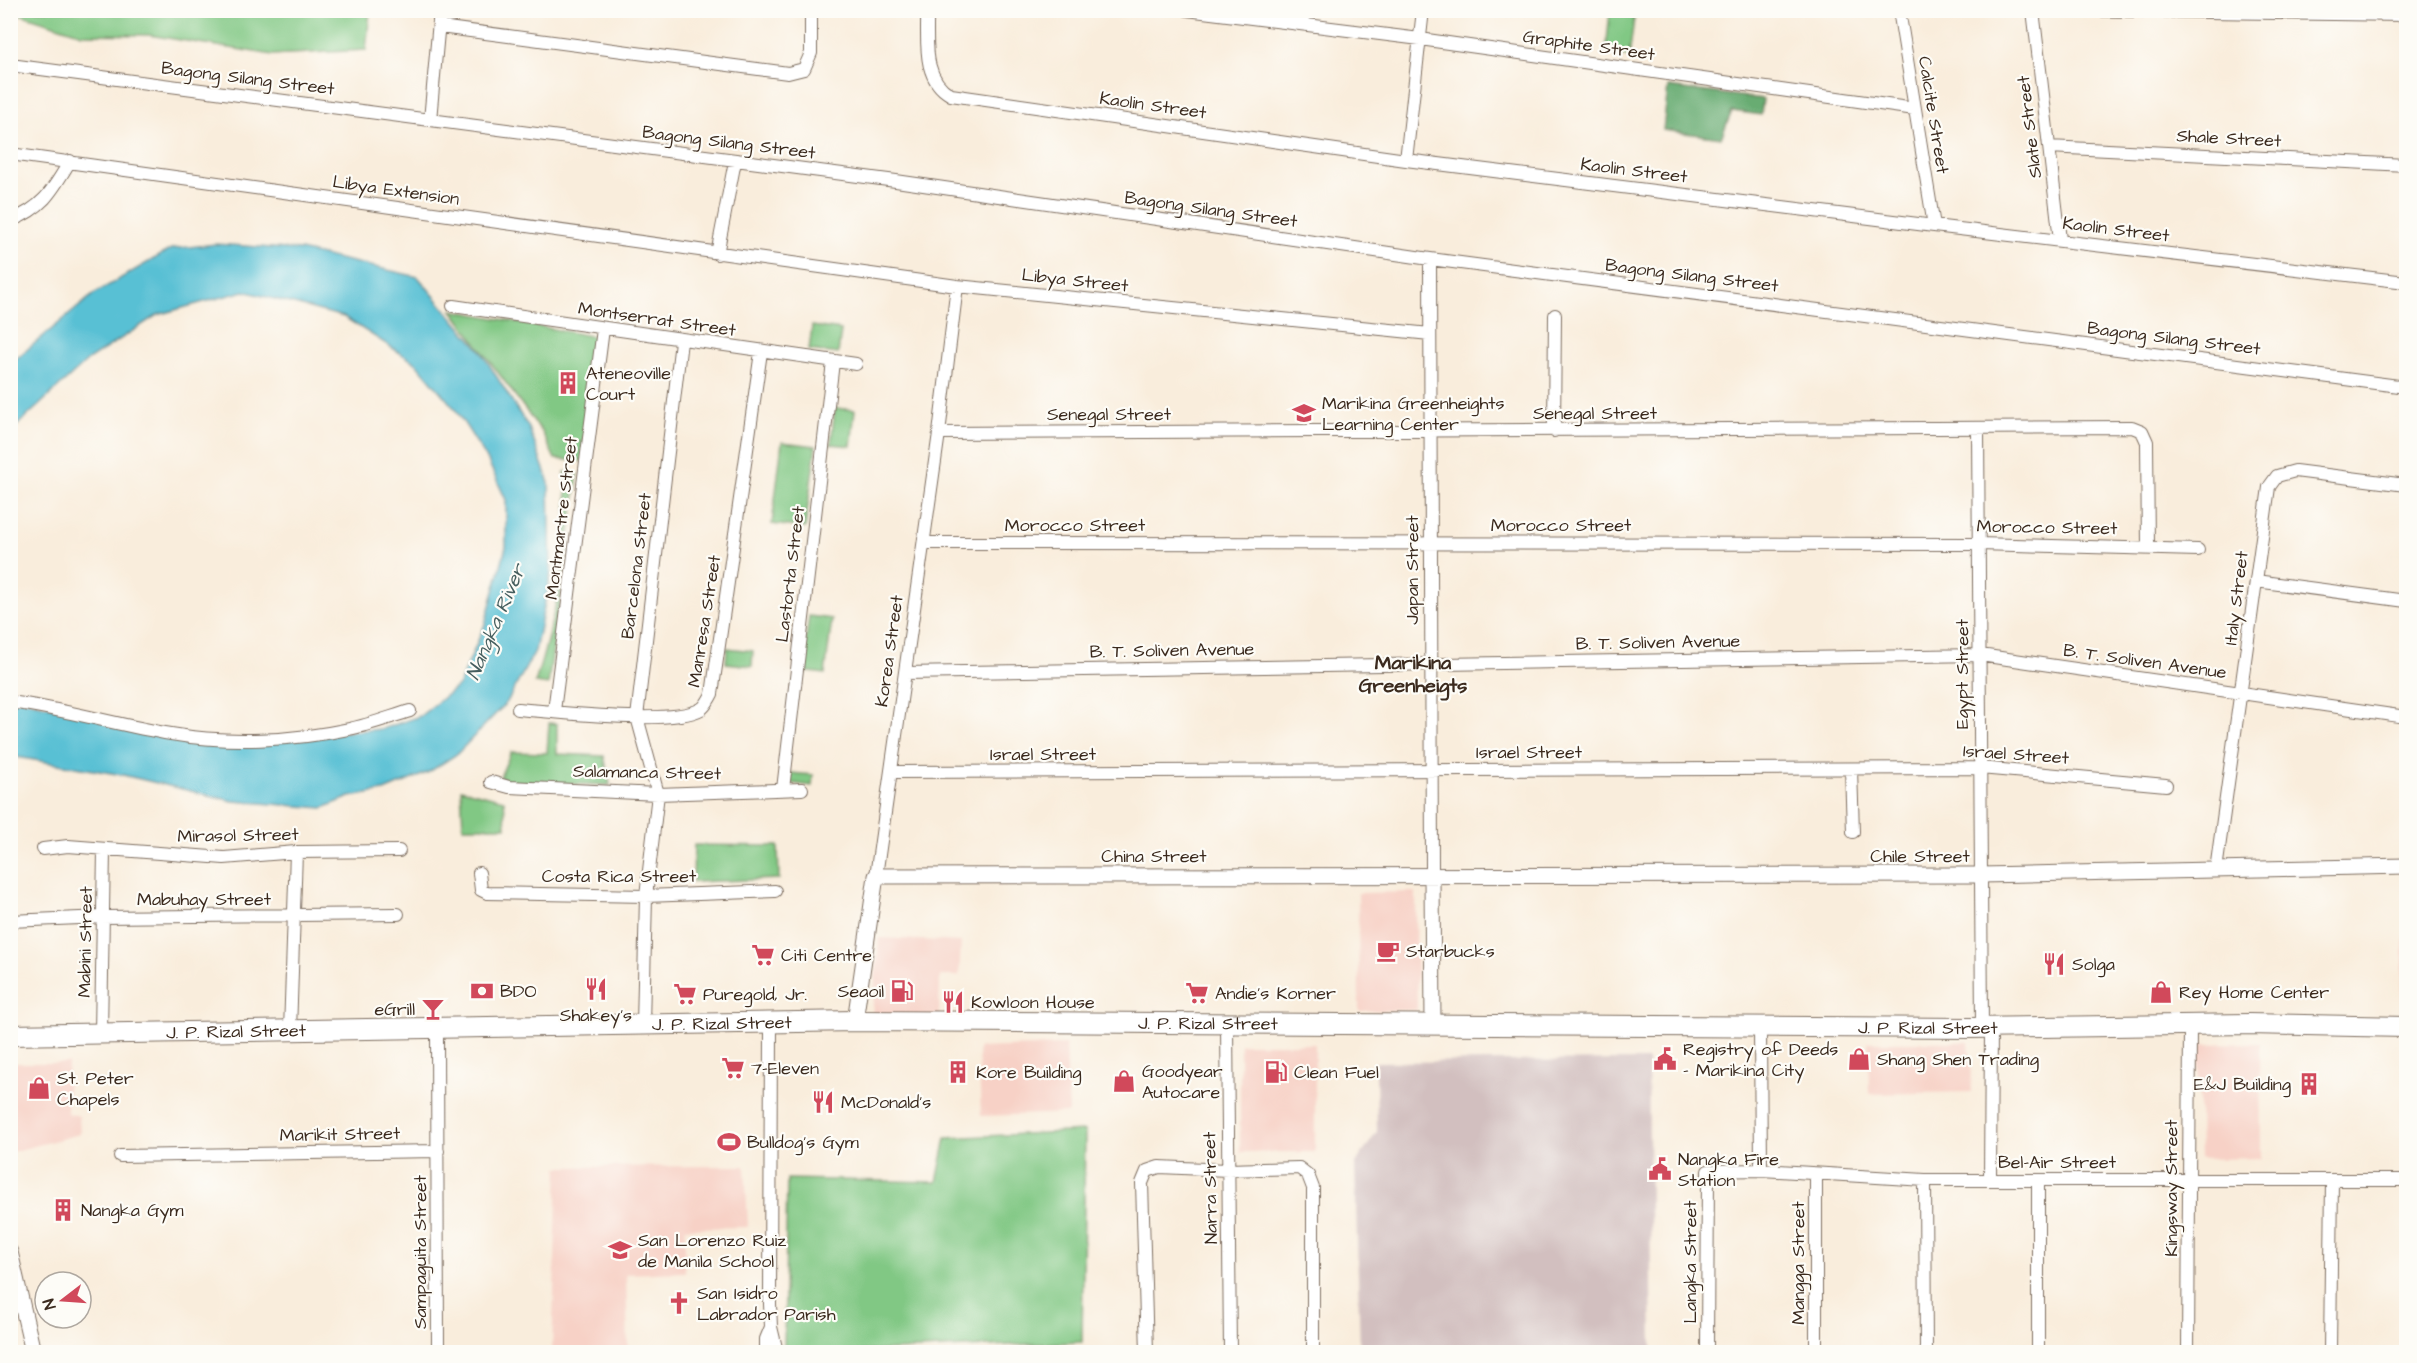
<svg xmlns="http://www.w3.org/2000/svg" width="2417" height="1363" viewBox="0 0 2417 1363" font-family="'Architects Daughter',sans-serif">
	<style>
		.built { fill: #f7d1c6 }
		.industrial { fill: #d2bfbf }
		.green { fill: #81c884; stroke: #5e7951; stroke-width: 1.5 }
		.forest { fill: #68ac72; stroke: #526b48; stroke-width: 1.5 }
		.water { fill: #58c0d4; stroke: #4a7579; stroke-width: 1.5 }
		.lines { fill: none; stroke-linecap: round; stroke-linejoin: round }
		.minor-casing { stroke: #7e6e60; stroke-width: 14 }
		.tertiary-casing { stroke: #7e6e60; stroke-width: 17 }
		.primary-casing { stroke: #7e6e60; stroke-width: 22 }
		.minor { stroke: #fff; stroke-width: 12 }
		.tertiary { stroke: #fff; stroke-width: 15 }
		.primary { stroke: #fff; stroke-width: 20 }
		.labels { text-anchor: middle; stroke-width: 4.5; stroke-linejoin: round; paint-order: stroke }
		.street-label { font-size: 18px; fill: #3b2a1e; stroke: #fdfcf7 }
		.poi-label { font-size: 18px; fill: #3b2a1e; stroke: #fdfcf7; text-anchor: start }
		.water-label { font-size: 20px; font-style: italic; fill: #455e5e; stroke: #fdfcf7 }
		.neighbourhood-label { font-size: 20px; font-weight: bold; fill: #3b2a1e; stroke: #fdfcf7 }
	</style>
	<rect width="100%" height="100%" fill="#fdfcf7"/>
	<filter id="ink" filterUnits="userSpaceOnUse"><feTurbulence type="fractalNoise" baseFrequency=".0167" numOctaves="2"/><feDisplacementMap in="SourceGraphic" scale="12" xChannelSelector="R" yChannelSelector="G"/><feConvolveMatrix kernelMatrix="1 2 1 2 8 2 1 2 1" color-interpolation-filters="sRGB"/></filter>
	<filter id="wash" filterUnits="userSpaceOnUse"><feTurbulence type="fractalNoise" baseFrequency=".008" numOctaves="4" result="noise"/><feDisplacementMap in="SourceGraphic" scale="24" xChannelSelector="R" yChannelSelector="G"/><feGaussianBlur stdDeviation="1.35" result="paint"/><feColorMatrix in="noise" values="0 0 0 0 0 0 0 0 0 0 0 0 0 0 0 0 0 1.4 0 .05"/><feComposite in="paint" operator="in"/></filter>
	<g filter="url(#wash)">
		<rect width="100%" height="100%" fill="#f9eddc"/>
		<path class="built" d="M1416,892l1,118 -58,1 -1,-118z
			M2404,937h2v73l-5,-1z
			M879,938l82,4 -2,34h-19l-1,42 -67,-2z
			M1868,1042h101l3,50 -103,2z
			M2260,1043l1,115 -61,1 -2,-115z
			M1240,1044h75v108h-75z
			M1066,1045l3,68 -88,3 -3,-68z
			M11,1063h57l-1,50 12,3 1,18 -69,18z
			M745,1166l3,61 -63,1v44l-59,2 2,78h-76l6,-185z
			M11,1290l8,39 -8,2h-1z"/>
		<path class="industrial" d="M1648,1060l4,292h-292l-5,-188 22,-32 -1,-70z"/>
		<path class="green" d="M10,11l1,-1 359,1 -4,39 -93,5 -124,-20 -67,-1z
			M1610,11h25l-6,46 -23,-6z
			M452,310l144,27 -14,124 -27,-2 -13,-27z
			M812,326l29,4 -3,24 -29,-4z
			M835,408l20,2 -4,36 -20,-2z
			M782,442l34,4 -11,82 -33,-4z
			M565,472l13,2 -30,211 -13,-2c20,-64 38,-143 30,-211z
			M809,616l23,3 -7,55 -23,-3z
			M727,648l26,3 -1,15 -26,-3z
			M549,723l8,1v30l47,2 6,29 -100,-3 -10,-5 11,-25 36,1z
			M791,773l22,2 -1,11 -22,-3z
			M461,789l43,11 2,27h-43z
			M694,845l84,1 1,33 -86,3z
			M1085,1131l-3,211 -231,10h-67l3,-173 150,3 9,-44z"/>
		<path class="forest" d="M1668,87l95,12 -2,16 -29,-4 -11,27 -58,-8z"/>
		<path class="water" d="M216,244l84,6 118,27 62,73 49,78 20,55 2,90 -16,78 -28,51 -50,52 -28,18 -45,19 -34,6 -27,11 -90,-7 -110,-26 -112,-19v-59l193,46 178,-14 38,-13 39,-31 26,-61 21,-77v-47l-19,-41 -32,-50 -39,-46 -72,-46 -100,-26 -87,24 -69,45 -77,71v-68l84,-70 76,-44z"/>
	</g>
	<g filter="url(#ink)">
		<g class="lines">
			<g class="minor-casing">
				<path id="minor" d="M927,10c1,29 -6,69 24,85l455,65 528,66 472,56
					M1187,10l233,29 495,70
					M1899,10l35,216
					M2033,10l27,230
					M2067,10l339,5
					M440,27l348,46 16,-4 7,-16v-43
					M10,65l886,116 534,78 976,128
					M430,120l10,-110
					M2049,147l357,18
					M10,154l947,132 473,48
					M1406,160l17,-150
					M10,221c34,-14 42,-30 60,-60
					M717,254l18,-93
					M1430,259l2,616
					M453,306l403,58
					M1978,428l4,600
					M1554,431l1,-116
					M939,433l1193,-6 10,4 5,11 1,105
					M924,543l1055,1 219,6
					M2256,581l150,20
					M905,673l1075,-18 426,62
					M10,702c55,7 107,23 161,32 57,10 122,7 178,-5 20,-4 41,-12 61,-18
					M518,709c38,3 154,17 183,0 5,-3 8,-10 11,-15l49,-342
					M554,711l49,-382
					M1851,769l2,63
					M891,772l1089,-4 186,17
					M491,782l18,5 149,7 144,-5
					M783,789l50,-427
					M43,849l25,-3 156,12 72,-6 103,-1
					M2216,870l53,-383 8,-11 18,-5 111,14
					M479,873l2,17 6,3 159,3 129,-5
					M876,876l63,-443 18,-147
					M10,921l93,-4 295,-3
					M771,1023l-1,281 1,23 6,25
					M1227,1024l3,328
					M643,1025l3,-129 12,-102 -21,-77 44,-376
					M1760,1027l1,143
					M437,1028l1,324
					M290,1031l6,-179
					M101,1034l3,-184
					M120,1156l318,-5
					M1925,1180l1,172
					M1990,1180l1,-152
					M2038,1180v172
					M766,1352v-13l5,-12
					M1147,1352l-5,-169 5,-12 12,-4 69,3 71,-2 9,7 5,13v164
					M1707,1352l1,-181 53,-1 164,10h481
					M1816,1352v-178
					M2188,1352l2,-327
					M2330,1352l2,-172"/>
			</g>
			<g class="tertiary-casing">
				<path id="tertiary" d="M1432,875l1,150
					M855,1021l21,-145 1105,-1 425,-9
					M10,1252l23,100"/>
			</g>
			<g class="primary-casing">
				<g id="primary">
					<path id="s1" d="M10,1035l845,-14 1115,7 279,-4 157,3"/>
				</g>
			</g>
			<use href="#minor" class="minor"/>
			<use href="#tertiary" class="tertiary"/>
			<use href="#primary" class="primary"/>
		</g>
	</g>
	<defs>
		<g id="building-bare" transform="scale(1.8)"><path d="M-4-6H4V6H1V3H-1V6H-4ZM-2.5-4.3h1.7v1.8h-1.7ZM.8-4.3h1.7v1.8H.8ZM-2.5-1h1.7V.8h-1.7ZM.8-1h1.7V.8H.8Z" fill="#d1495b" stroke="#fdfcf7" stroke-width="2.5" paint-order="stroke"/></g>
		<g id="school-bare" transform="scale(1.8)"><path d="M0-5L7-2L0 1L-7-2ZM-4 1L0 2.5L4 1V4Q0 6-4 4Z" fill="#d1495b" stroke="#fdfcf7" stroke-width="2.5" paint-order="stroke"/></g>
		<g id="cafe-bare" transform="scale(1.8)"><path d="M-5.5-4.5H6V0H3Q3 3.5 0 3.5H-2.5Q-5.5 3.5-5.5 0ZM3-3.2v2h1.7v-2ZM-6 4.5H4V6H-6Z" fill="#d1495b" stroke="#fdfcf7" stroke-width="2.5" paint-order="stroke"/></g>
		<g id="supermarket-bare" transform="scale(1.8)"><path d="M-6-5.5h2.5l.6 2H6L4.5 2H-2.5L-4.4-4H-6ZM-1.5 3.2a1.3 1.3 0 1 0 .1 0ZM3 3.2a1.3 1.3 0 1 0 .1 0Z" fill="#d1495b" stroke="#fdfcf7" stroke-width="2.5" paint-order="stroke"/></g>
		<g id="restaurant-bare" transform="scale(1.8)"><path d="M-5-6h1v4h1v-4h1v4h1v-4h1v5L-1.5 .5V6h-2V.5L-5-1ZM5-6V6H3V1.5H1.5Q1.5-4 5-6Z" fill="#d1495b" stroke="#fdfcf7" stroke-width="2.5" paint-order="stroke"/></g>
		<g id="bank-bare" transform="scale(1.8)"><path d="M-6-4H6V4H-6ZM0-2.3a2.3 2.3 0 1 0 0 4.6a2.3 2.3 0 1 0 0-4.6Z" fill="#d1495b" stroke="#fdfcf7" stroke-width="2.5" paint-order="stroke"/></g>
		<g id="fuel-bare" transform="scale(1.8)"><path d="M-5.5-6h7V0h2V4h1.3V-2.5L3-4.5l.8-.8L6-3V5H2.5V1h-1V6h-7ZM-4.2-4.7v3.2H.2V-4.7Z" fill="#d1495b" stroke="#fdfcf7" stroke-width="2.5" paint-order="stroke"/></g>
		<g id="shop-bare" transform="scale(1.8)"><path d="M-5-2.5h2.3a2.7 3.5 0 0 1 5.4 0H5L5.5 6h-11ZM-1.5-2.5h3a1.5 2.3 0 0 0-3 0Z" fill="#d1495b" stroke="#fdfcf7" stroke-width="2.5" paint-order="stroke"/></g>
		<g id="bar-bare" transform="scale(1.8)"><path d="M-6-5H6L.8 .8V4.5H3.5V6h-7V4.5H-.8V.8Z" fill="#d1495b" stroke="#fdfcf7" stroke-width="2.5" paint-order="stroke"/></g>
		<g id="civic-bare" transform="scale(1.8)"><path d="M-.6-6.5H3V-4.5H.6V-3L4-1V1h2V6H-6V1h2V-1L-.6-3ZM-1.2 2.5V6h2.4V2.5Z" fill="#d1495b" stroke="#fdfcf7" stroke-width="2.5" paint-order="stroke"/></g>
		<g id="stadium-bare" transform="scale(1.8)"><path d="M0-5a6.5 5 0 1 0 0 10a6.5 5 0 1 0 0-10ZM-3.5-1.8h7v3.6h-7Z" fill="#d1495b" stroke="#fdfcf7" stroke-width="2.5" paint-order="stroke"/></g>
		<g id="church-bare" transform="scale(1.8)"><path d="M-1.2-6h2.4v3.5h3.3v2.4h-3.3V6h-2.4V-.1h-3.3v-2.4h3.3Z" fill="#d1495b" stroke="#fdfcf7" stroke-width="2.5" paint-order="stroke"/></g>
	</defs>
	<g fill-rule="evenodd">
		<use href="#building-bare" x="568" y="383"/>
		<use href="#school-bare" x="1304" y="413"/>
		<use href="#cafe-bare" x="1388" y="951"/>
		<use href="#supermarket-bare" x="763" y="955"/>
		<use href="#restaurant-bare" x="2054" y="964"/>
		<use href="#restaurant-bare" x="596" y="989"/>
		<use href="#bank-bare" x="482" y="991"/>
		<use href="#fuel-bare" x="902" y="991"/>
		<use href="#shop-bare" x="2161" y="992"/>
		<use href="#supermarket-bare" x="1197" y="993"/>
		<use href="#supermarket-bare" x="685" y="994"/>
		<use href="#restaurant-bare" x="953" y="1002"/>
		<use href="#bar-bare" x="433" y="1009"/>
		<use href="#civic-bare" x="1665" y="1059"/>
		<use href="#shop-bare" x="1859" y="1059"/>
		<use href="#supermarket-bare" x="733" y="1068"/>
		<use href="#building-bare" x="958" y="1072"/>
		<use href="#fuel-bare" x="1276" y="1072"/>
		<use href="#shop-bare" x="1124" y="1081"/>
		<use href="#building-bare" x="2309" y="1084"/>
		<use href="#shop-bare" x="39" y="1088"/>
		<use href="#restaurant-bare" x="823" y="1102"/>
		<use href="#stadium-bare" x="729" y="1142"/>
		<use href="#civic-bare" x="1660" y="1169"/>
		<use href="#building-bare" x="63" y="1210"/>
		<use href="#school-bare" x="620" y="1250"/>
		<use href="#church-bare" x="679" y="1303"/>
	</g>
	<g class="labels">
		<g class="street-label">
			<text transform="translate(1589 45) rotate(8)" y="6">Graphite Street</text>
			<text transform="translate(248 78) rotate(7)" y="6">Bagong Silang Street</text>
			<text transform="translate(1153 105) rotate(8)" y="6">Kaolin Street</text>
			<text transform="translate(1934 115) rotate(81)" y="6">Calcite Street</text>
			<text transform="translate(2029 127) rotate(-97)" y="6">Slate Street</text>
			<text transform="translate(2229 138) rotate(3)" y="6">Shale Street</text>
			<text transform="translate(729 142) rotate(7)" y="6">Bagong Silang Street</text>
			<text transform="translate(1634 170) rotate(7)" y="6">Kaolin Street</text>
			<text transform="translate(396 190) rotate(8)" y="6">Libya Extension</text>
			<text transform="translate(1211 209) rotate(8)" y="6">Bagong Silang Street</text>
			<text transform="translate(2116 229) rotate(7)" y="6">Kaolin Street</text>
			<text transform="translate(1692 275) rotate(7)" y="6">Bagong Silang Street</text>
			<text transform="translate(1075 280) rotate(6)" y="6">Libya Street</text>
			<text transform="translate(657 319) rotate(8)" y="6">Montserrat Street</text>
			<text transform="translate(2174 338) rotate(7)" y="6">Bagong Silang Street</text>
			<text x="1595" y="419">Senegal Street</text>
			<text x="1109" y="420">Senegal Street</text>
			<text transform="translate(561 518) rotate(-83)" y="6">Montmartre Street</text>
			<text x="1075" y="531">Morocco Street</text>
			<text x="1561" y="531">Morocco Street</text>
			<text transform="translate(2047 527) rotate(1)" y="6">Morocco Street</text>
			<text transform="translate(636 566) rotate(-83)" y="6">Barcelona Street</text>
			<text transform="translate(1412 570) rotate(-90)" y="6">Japan Street</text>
			<text transform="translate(790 574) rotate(-83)" y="6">Lastorta Street</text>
			<text transform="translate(2236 598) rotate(-83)" y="6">Italy Street</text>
			<text transform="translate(704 621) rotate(-81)" y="6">Manresa Street</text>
			<text transform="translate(1658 642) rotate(-1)" y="6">B. T. Soliven Avenue</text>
			<text transform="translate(1172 650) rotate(-1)" y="6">B. T. Soliven Avenue</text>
			<text transform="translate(889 651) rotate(-82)" y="6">Korea Street</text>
			<text transform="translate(2145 661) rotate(8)" y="6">B. T. Soliven Avenue</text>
			<text transform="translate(1962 674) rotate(-90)" y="6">Egypt Street</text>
			<text x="1529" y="758">Israel Street</text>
			<text x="1043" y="760">Israel Street</text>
			<text transform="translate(2016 754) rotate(4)" y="6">Israel Street</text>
			<text transform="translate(647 772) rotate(1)" y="6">Salamanca Street</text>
			<text transform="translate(238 835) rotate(-1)" y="6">Mirasol Street</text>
			<text x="1154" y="862">China Street</text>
			<text x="1920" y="862">Chile Street</text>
			<text x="619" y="882">Costa Rica Street</text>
			<text x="204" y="905">Mabuhay Street</text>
			<text transform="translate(85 942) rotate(-89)" y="6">Mabini Street</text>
			<text dy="6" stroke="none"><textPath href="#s1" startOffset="712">J. P. Rizal Street</textPath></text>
			<text dy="6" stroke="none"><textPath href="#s1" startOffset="1198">J. P. Rizal Street</textPath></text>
			<text dy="6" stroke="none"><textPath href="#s1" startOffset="1918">J. P. Rizal Street</textPath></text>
			<text dy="6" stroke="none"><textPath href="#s1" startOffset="226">J. P. Rizal Street</textPath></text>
			<text transform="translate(340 1134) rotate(-1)" y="6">Marikit Street</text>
			<text x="2057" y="1168">Bel-Air Street</text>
			<text transform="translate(1210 1188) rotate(-91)" y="6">Narra Street</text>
			<text transform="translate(2171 1188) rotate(-90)" y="6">Kingsway Street</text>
			<text transform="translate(420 1252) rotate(-90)" y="6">Sampaguita Street</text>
			<text transform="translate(1690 1262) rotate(-90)" y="6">Langka Street</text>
			<text transform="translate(1798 1263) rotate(-90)" y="6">Mangga Street</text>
		</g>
		<g class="poi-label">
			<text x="586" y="379">Ateneoville<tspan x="586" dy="21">Court</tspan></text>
			<text x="1322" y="409">Marikina Greenheights<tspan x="1322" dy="21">Learning Center</tspan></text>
			<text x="1406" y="957">Starbucks</text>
			<text x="781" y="961">Citi Centre</text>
			<text x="2072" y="970">Solga</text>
			<text x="500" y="997">BDO</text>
			<text x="884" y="997" text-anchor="end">Seaoil</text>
			<text x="2179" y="998">Rey Home Center</text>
			<text x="1215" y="999">Andie's Korner</text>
			<text x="703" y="1000">Puregold, Jr.</text>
			<text x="971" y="1008">Kowloon House</text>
			<text x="415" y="1015" text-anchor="end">eGrill</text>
			<text x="596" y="1021" text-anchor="middle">Shakey's</text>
			<text x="1683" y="1055">Registry of Deeds<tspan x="1683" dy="21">- Marikina City</tspan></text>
			<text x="1877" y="1065">Shang Shen Trading</text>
			<text x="751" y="1074">7-Eleven</text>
			<text x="1142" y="1077">Goodyear<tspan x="1142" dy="21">Autocare</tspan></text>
			<text x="976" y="1078">Kore Building</text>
			<text x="1294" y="1078">Clean Fuel</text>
			<text x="57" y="1084">St. Peter<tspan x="57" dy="21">Chapels</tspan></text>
			<text x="2291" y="1090" text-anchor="end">E&amp;J Building</text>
			<text x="841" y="1108">McDonald's</text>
			<text x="747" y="1148">Bulldog's Gym</text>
			<text x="1678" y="1165">Nangka Fire<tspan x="1678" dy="21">Station</tspan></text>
			<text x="81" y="1216">Nangka Gym</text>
			<text x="638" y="1246">San Lorenzo Ruiz<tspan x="638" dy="21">de Manila School</tspan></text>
			<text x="697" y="1299">San Isidro<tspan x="697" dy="21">Labrador Parish</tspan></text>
		</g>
		<g class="water-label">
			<text transform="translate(495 622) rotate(-67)" y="7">Nangka River</text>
		</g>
		<g class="neighbourhood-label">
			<text x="1413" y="669">Marikina<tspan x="1413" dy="23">Greenheigts</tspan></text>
		</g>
	</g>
	<rect width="2417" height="1363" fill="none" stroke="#fdfcf7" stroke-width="36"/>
	<g transform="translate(63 1300) rotate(253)"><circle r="28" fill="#fdfcf7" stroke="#afa8a0" stroke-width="1.5"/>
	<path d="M0-4.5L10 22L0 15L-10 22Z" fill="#d1495b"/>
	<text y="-9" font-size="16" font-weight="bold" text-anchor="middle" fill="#3b2a1e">N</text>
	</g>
</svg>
